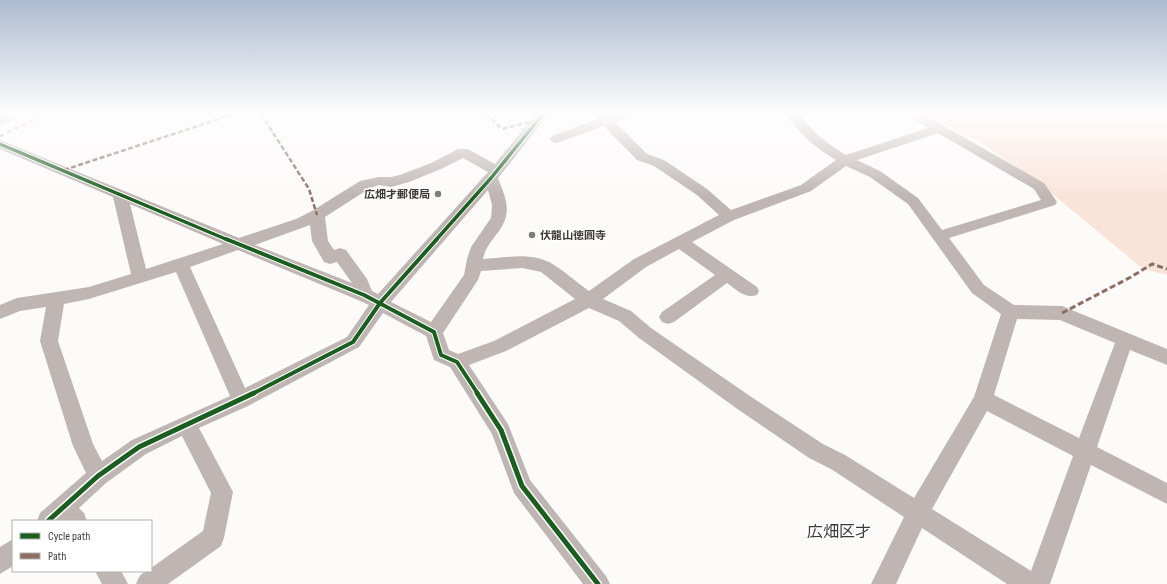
<svg xmlns="http://www.w3.org/2000/svg" width="1167" height="584" viewBox="0 0 1167 584" font-family="'Sofia Sans Condensed','Noto Sans JP',sans-serif">
	<style>
		.green { fill: #fae4da }
		.lines { fill: none; stroke-linecap: round; stroke-linejoin: round }
		.minor { fill: #bfb6b3; fill-rule: evenodd }
		.rail { stroke: #bcb7b4; stroke-width: 2.5; stroke-dasharray: 4 4; stroke-linecap: butt }
		.quiet-far1 { stroke: #8d6e63; stroke-width: 2.5; stroke-dasharray: 5 2.5; stroke-linecap: butt }
		.quiet { stroke: #8d6e63; stroke-width: 3; stroke-dasharray: 6 3; stroke-linecap: butt }
		.cycleway-far2-casing { stroke: #fff; stroke-width: 5.5 }
		.cycleway-far1-casing { stroke: #fff; stroke-width: 6 }
		.cycleway-casing { stroke: #fff; stroke-width: 8 }
		.cycleway-far2 { stroke: #1b5e20; stroke-width: 3.5 }
		.cycleway-far1 { stroke: #1b5e20; stroke-width: 4 }
		.cycleway { stroke: #1b5e20; stroke-width: 5 }
		.poi-dot { fill: #807d7b; stroke: #fff; stroke-width: 1.5 }
		.labels { text-anchor: middle; stroke-width: 3; stroke-linejoin: round; paint-order: stroke }
		.poi-label { font-size: 11px; font-weight: bold; fill: #3e3937; stroke: #fff; text-anchor: end }
		.near-quarter-label { font-size: 16px; fill: #3e3937; stroke: #fff }
	</style>
	<rect width="100%" height="100%" fill="#fcfbfa"/>
	<path class="green" d="M924,114h243v161l-24,-6 -99,-82 -64,-45z"/>
	<g class="lines">
		<path class="minor" d="M3,114h12c0,8 -9,9 -15,11v-9z
			M536,114h13l-51,64c9,23 15,36 -2,57 -6,8 -11,14 -13,24 22,-1 50,-8 71,6 12,7 23,18 35,26l45,-32 85,-44 -22,-20 -43,-29 -17,-6 -33,-34 -47,17 -5,-1 -2,-3 2,-3 46,-17 -4,-5h36l-1,3 -14,5 32,32 17,6 43,29 24,21 70,-25 35,-25c-22,-13 -35,-25 -50,-46h13c15,19 27,29 47,41l82,-27 -21,-14h16l121,69 13,19 -2,3 -106,33 35,47 30,20 48,1 105,43v16l-37,-15 -33,97 70,36v21l-76,-39 -41,119h-43l-85,-56 -26,56h-25l33,-67 -73,-48 -22,-11 -73,-50 -97,-70 -20,-17 -30,-13 -83,43 -37,14 39,59 22,56 76,96 4,8h-27l-69,-91 -22,-59 -42,-67 -16,-7 -8,-24 -43,-23 -24,34 -111,59 -49,22 34,64 -9,46 -3,8 -53,38h-32c3,-8 6,-13 15,-13v-3l52,-37 8,-38 -29,-57 -36,18 -40,29 -27,25 5,5 3,8h-50l3,-8 46,-40 -13,-27 -33,-105 6,-34 -26,4 -20,8v-14l17,-7 72,-11 42,-13 -18,-77 -113,-48v-9l239,98 57,-19 16,-8 48,-30 19,-4h12l9,-2 31,-12 27,-14h10l27,15zM938,133l96,56 7,11 -99,30 -24,-32 -38,-27 -23,-11zM463,158l25,14 -110,122 -6,-3 -5,-12 -21,-29 -6,-2 -6,2 -6,-9 -3,-24 45,-29 9,-3 12,2 18,-5 32,-13zM846,166l24,11 38,27 64,89 29,21 -27,83 -60,101 -69,-43 -22,-11 -73,-48 -99,-68 -20,-17 -28,-12 43,-32 33,-18 36,26 -53,37 -3,5 3,5 6,2 6,-2 53,-39c10,7 18,16 30,12l2,-4 -2,-4 -65,-45 42,-22 77,-29zM488,190l4,15 -1,13 -20,29 -4,12 -3,16 -33,47 -40,-20zM130,204l93,40 -77,25zM310,225l2,16 12,21 6,2 7,-2 15,21 -97,-38zM238,250l120,50 11,5 -22,32 -102,51 -55,-121zM522,268l19,4 34,27 -81,42 -36,13 -9,-4 -6,-17 35,-53 3,-9zM176,272l54,124 -98,44 -30,21 -9,-17 -35,-103 6,-37 25,-5zM1017,319l43,1 55,23 -36,95 -85,-43zM987,411l86,45 -42,115 -99,-62z
			M13,539v27l-13,8v-27z
			M95,571h26l7,13h-26z"/>
		<path class="rail" d="M0,136l46,-22"/>
		<path class="quiet-far1" d="M261,114l48,75 8,26
			M486,114l16,15 36,-9
			M64,170l170,-56"/>
		<path class="quiet" d="M1062,313l69,-36 21,-13 15,5"/>
		<g class="cycleway-far2-casing">
			<path id="cycleway-far2" d="M0,144l228,96
				M436,240l55,-62 52,-64"/>
		</g>
		<g class="cycleway-far1-casing">
			<path id="cycleway-far1" d="M226,239l138,56 70,37 7,23 16,7 21,32
				M252,394l101,-52 27,-39 57,-64"/>
		</g>
		<g class="cycleway-casing">
			<path id="cycleway" d="M477,393l24,37 21,56 76,98
				M48,521l50,-45 41,-29 115,-54"/>
		</g>
		<use href="#cycleway-far2" class="cycleway-far2"/>
		<use href="#cycleway-far1" class="cycleway-far1"/>
		<use href="#cycleway" class="cycleway"/>
	</g>
	<linearGradient id="sky" x2="0" y2="1"><stop stop-color="#adbbd1"/><stop offset="0.58" stop-color="#fefdfd"/><stop offset="1" stop-color="#fefdfd" stop-opacity="0"/></linearGradient>
	<rect width="1167" height="196" fill="url(#sky)"/>
	<g class="poi-dot">
		<circle cx="438" cy="194" r="4"/>
		<circle cx="532" cy="235" r="4"/>
	</g>
	<g class="labels">
		<g class="poi-label">
			<text x="430" y="198">広畑才郵便局</text>
			<text x="540" y="239" text-anchor="start">伏龍山徳圓寺</text>
		</g>
		<g class="near-quarter-label">
			<text x="839" y="537">広畑区才</text>
		</g>
	</g>
	<rect x="12" y="520" width="140" height="52" fill="#ffffff" stroke="#b2b0af"/>
	<rect x="20" y="533" width="20" height="6" fill="#1b5e20" stroke="#b2b0af"/>
	<text x="48" y="540" font-size="12" fill="#3e3937">Cycle path</text>
	<rect x="20" y="553" width="20" height="6" fill="#8d6e63" stroke="#b2b0af"/>
	<text x="48" y="560" font-size="12" fill="#3e3937">Path</text>
</svg>
